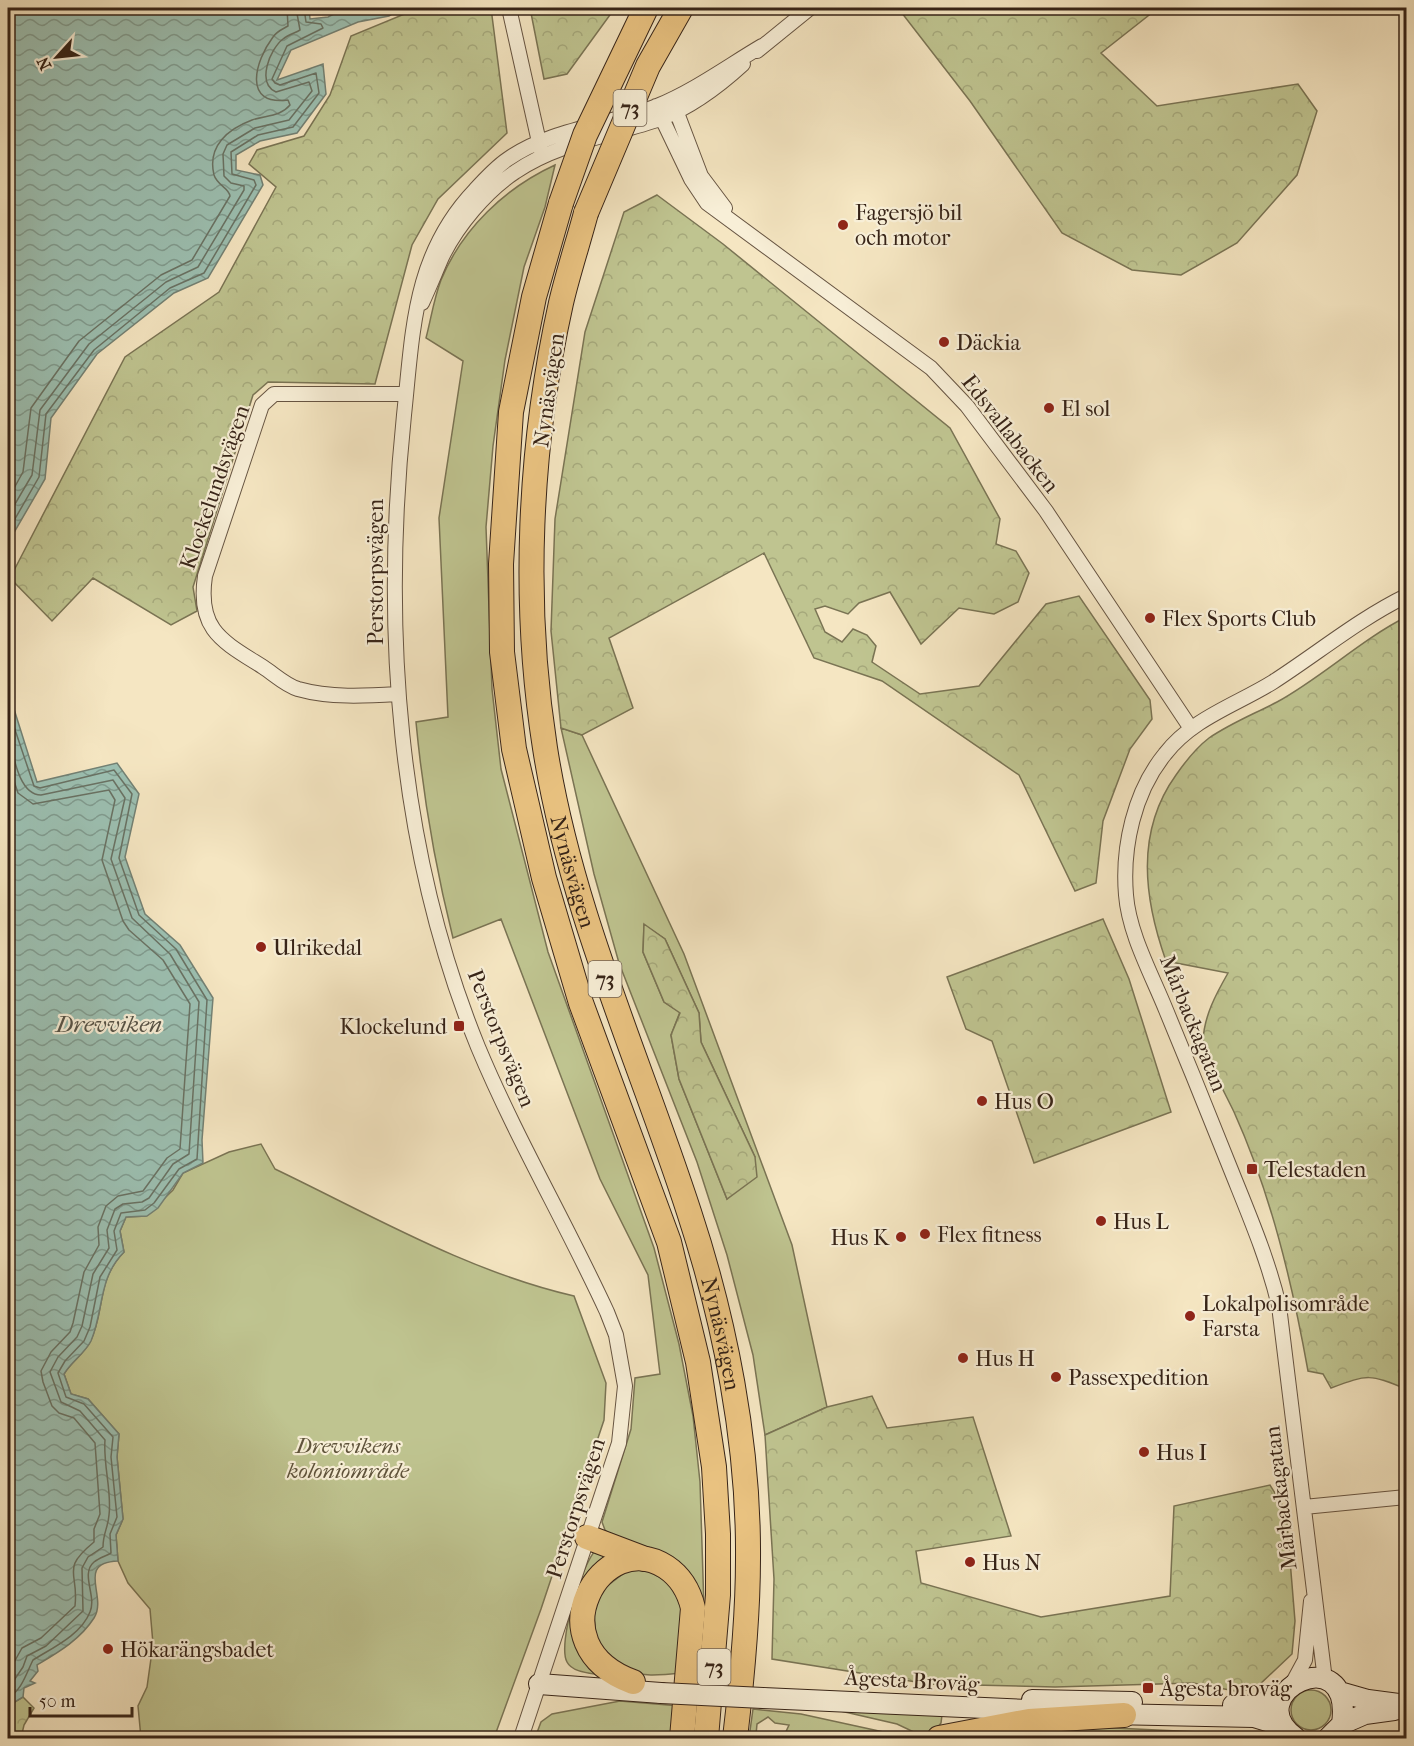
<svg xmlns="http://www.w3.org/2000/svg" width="1414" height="1746" viewBox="0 0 1414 1746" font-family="'IM FELL French Canon',serif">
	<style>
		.green { fill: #bfc490; stroke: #7a7454; stroke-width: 1.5; fill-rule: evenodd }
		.forest { fill: url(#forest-crowns); stroke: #7a7454; stroke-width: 1.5 }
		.water { fill: url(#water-waves); stroke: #738174; stroke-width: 1.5 }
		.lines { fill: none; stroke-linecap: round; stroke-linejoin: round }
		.shore { stroke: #697264; stroke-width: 1.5 }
		.minor-casing { stroke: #665442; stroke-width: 16 }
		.secondary-casing { stroke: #362317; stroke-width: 22 }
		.motorway-casing { stroke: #362317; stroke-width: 26 }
		.minor { stroke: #f8efd7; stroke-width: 14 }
		.secondary { stroke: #f8efd7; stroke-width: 20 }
		.motorway { stroke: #eac381; stroke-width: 24 }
		.secondary-bridge-casing { stroke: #362317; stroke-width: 22; stroke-linecap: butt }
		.motorway-bridge-casing { stroke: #362317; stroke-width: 26; stroke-linecap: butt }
		.secondary-bridge { stroke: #f8efd7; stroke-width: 20 }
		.motorway-bridge { stroke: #eac381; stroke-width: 24 }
		.poi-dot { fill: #8f2418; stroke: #f8efd7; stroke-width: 2 }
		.labels { text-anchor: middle; stroke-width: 4.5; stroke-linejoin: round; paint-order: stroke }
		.shield { fill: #f8efd7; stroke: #706051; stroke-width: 1.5 }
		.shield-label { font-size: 21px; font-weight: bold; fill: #362317 }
		.poi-label { font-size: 22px; fill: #362317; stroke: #f8efd7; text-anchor: start }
		.street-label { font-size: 22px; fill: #362317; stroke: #f8efd7 }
		.park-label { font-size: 22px; font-style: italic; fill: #5f533b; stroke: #f8efd7 }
		.water-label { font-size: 24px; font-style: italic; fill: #555246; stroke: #f8efd7 }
	</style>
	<defs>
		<pattern id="forest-crowns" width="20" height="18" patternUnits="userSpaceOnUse" patternTransform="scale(1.5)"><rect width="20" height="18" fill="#bfc490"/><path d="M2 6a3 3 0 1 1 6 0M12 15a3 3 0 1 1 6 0" fill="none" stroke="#a5a87b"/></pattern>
		<pattern id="water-waves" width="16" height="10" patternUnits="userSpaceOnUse" patternTransform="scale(1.5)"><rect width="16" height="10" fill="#9cc0b2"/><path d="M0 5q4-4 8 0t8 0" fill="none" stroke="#809c90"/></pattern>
	</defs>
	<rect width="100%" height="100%" fill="#f5e6c2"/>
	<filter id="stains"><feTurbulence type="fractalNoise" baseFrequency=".00333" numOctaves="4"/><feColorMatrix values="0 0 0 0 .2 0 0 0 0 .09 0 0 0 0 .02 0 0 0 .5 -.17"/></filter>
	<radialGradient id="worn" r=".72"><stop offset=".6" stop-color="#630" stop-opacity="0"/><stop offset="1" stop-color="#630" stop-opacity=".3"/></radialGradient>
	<path class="green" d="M555,165l-10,42 -21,60 -19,93 -12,86 -7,81 6,162 9,80 47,183 106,296 25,96 14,72 7,66 4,126 -99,-78 -3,-8 29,-93 4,-51 25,-4 -12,-99 -48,-96 -99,-260 -48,19c-18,-72 -30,-142 -37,-216l32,-5 -9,-199 24,-157 -37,-23c5,-19 8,-40 15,-58 21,-51 64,-92 114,-115z
		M561,728l21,7 102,219 108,291 35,162 -62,28 -12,-80 -26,-100 -30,-93 -78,-199 -25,-89zM644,925l21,14 34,74 2,29 54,115 -28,42 -48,-120 -8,-44 9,-23 -16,-10 -21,-50z
		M261,1144l14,25c96,46 194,103 299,127l32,87 -2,37 -63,189 -47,129h-353l-3,-32 9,-19 6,-43 -3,-35 -22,-26 -10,-22 -2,-26 7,-16 -6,-62 2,-23 -31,-35 -17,-5 -7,-20c7,-12 20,-20 26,-32 16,-31 5,-60 34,-90l-4,-21 6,-14 20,-1 27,-26 10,-17 46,-21z
		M596,1550l25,4 -31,21 10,100c-11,-2 -28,-3 -33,-13 -10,-18 15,-99 29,-112z
		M636,1564l45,25 2,84c-53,5 -60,3 -92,-41l3,-36z
		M1291 1710a20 20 0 1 1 40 0a20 20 0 1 1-40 0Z
		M620,1701l60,5 -3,32h-142l6,-16 11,-8z
		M819,1706l123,9 -1,8 -6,8 -15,4 -23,-11z
		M753,1709l48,5 110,24h-128l6,-13 -14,-2 -7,-6 -11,7 -1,11 7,3h-14z
		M1050,1725l214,10 6,3h-296z"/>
	<path class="forest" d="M419,8h72l16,125 -69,66 -26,46 -37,139 -107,-2 -15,13 -60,192 4,24 -26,14 -78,-47 -41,43 -42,-43 115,-221 94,-65 57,-105 -27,-23 8,-14 47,-14 26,-41 21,-59z
		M530,8h85l-48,66 -23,5z
		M898,8h260l-57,45 56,53 141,-22 19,27 -20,64 -60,68 -56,32 -49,-5 -70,-37 -92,-132z
		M657,195l66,49 227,184 50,91 -4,25 20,7 13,22 -11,29 -24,12 -35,-6 -38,36 -31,-52 -31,11 -11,11 -23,-8 -10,3 10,23 17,10 11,-13 14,6 9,11 -4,16 48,32 59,-8 67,-82 33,-8 71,104 2,19 -22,30 -27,72 -7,62 -21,8 -56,-116 -137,-94 -68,-23 -50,-105 -155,85 24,70 -51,27 -21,-7 -10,-97 4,-112 30,-187 39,-120z
		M1406,617v772c-37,-15 -37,-15 -75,-1l-8,-14 -15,-3c-16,-89 -37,-177 -74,-259 -6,-13 -32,-61 -31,-71 1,-25 13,-47 25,-68l-62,-12c-22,-62 -31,-129 10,-186 9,-13 20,-27 33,-37 22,-15 45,-24 68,-36 44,-24 85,-63 129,-85z
		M1103,919l26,60 42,133 -137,51 -42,-122 -26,-12 -19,-52z
		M644,924l21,15 34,74 2,29 54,115 2,20 -30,22 -48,-120 -8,-44 9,-22 -16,-11 -21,-50z
		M872,1396l15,32 86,-11 38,119 -95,15 5,32 120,34 129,-21 4,-90 96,-21 16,26 9,110 -3,33 -34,32 -18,6 -47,-9 -138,4 -126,-3 -157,-25 2,-80 -9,-144 62,-28z
		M23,1697l11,11 -10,17 -3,13h-13v-32z"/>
	<path class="water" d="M8,8h301l1,11 18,-2 18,-9h55l-12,8 -31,6 -67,28 -14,30 46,-16 3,30 -29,39 -37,8 -24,14v15l24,5 3,10 -55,93 -34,15 -77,61 -46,64 -6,61 -37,64z
		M8,690l29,92 80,-19 22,31 -14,63 20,57 35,31 33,53 -11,142 1,23 -20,10 -25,35 -11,8 -21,1 -6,14 4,21c-26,26 -20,58 -33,89 -6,12 -20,21 -27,33l7,20 17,5 31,35 -2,23 6,62 -7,16 2,26c-43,2 -10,35 -24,57 -14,22 -37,35 -57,47l1,6 -8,10 5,2 -11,5 -1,9 -15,9z"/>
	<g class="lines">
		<path class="shore" d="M8,499l15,-27 8,-64 48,-67 82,-66 31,-15 38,-64c-1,-8 -13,-11 -16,-21 -7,-29 14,-46 38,-55 14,-5 28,-3 38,-15l-2,-5c-46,6 -33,-39 -15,-63 4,-6 10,-8 15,-11l-1,-18
			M8,516l24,-41 8,-65 49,-66 77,-62 32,-15 46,-77v-4l-13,-3 -7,-7 -1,-22 4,-9 28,-17 34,-8 23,-29 -3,-9 -33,10c-20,-9 -6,-43 7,-53 5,-4 12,-6 17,-9l-4,-22
			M8,531l31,-54 7,-63 48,-64 76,-62 34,-15 52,-88 -2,-5 -22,-6 -1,-22 27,-17 35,-8 26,-34 -3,-20 -36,12 -5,-2 -3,-4 15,-33 36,-18 -2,-4 -15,-2 -2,-14
			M8,709l26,77 6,2 74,-18 18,24 -13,64 20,57 37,34 31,51 -10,159 -18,10 -25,34 -9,7 -24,3 -7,18 3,19 -17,27 -10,50 -6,14 -19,20 -7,12 8,24 18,7 29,33 -2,20 6,60 -7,17 1,19c-5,3 -12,5 -17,9 -14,12 3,34 -4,50 -9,23 -38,36 -57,48 -7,14 -11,30 -25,38
			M8,734c5,18 10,61 33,61l72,-15 12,18 -14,61 21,59 38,36 29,48 -10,152 -16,10 -24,34 -7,4 -19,2 -8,5 -8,21 2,18 -16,26 -11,52 -5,11 -19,20 -8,15 11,30 19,9 25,29c-2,25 7,51 4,75 -1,13 -6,18 -6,32l-15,10 -6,11 1,43 -37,35 -19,10 -4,11 -15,22
			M8,763l10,30 15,11 76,-14 6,10 -13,60 21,61 6,9 34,30 27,44 -10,145 -13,9 -24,33 -25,5 -12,10 -8,21 1,18 -15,27 -11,51 -3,9 -19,20 -10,19 2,11 9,24 7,7 15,5 21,25 5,71 -6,15v13c-34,28 -15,29 -19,64l-34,32 -19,10 -14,25"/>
		<g class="minor-casing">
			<path id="minor" d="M509,8l32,143
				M757,51l53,-43
				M674,105l27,71 24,32
				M656,106l35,73 16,24 224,165 36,38 79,105 144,216
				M422,303c7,-15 13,-30 20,-46 15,-31 44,-66 73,-85 42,-29 98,-37 145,-53 31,-12 59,-33 83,-55
				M398,694c-33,2 -68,4 -100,-5 -13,-4 -24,-15 -35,-22 -41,-26 -66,-37 -58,-91l57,-171 12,-11h132
				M1304,1507l102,-10
				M1325,1680l-46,-374c-11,-47 -30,-91 -48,-136 -21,-53 -43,-107 -65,-160 -14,-35 -37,-76 -40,-115 -4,-48 8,-103 39,-141 28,-36 71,-49 108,-72 45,-29 86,-63 133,-86
				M1292,1684l13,-24 6,-59
				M521,1738l98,-295 6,-57 -9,-51 -9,-23c-41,-89 -91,-174 -129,-265 -81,-199 -96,-421 -74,-632 9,-84 9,-160 71,-225 10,-11 21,-23 33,-31 43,-30 101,-34 149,-53 37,-15 71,-40 105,-60"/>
		</g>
		<g class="secondary-casing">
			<path id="secondary" d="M539,1684l122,9
				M1340,1692l28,8 38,5
				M763,1698l288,13
				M1032,1700l100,2
				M1233,1705l22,1 28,-11
				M1110,1714l144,3 29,9
				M1342,1724l23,-10 29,-4
				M1296,1738c-61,-44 58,-103 46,-14l-14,14"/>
		</g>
		<g class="motorway-casing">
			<g id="motorway">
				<path d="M561,203l-27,94 -23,115 -10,152 1,88 12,97 30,129 37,125 88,239 29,120 16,105 4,67v61l-12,143"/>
				<path id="s1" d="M586,213c-8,30 -18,60 -25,90 -32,144 -39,299 -16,445 25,161 94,310 144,464 36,109 60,231 59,347 0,60 -6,120 -13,179"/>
				<path d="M587,1537l58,22"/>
				<path d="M633,1682c-101,-37 -30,-157 33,-115 15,10 23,24 27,41l-11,130"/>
				<path d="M939,1738l90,-17 95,-6"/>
			</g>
		</g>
		<use href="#minor" class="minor"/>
		<use href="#secondary" class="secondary"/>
		<use href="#motorway" class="motorway"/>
		<g class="secondary-bridge-casing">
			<path id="secondary-bridge" d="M661,1693l102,5"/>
		</g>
		<g class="motorway-bridge-casing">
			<path id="motorway-bridge" d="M561,203l24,-68 61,-127
				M586,213l62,-147 33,-58"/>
		</g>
		<use href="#secondary-bridge" class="secondary-bridge"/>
		<use href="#motorway-bridge" class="motorway-bridge"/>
	</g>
	<g class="poi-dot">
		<circle cx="843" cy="225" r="6"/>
		<circle cx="944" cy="342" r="6"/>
		<circle cx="1049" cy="408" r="6"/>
		<circle cx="1150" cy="618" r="6"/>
		<circle cx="261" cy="947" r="6"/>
		<rect x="453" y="1020" width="12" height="12" rx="3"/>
		<circle cx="982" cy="1101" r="6"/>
		<rect x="1246" y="1163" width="12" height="12" rx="3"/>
		<circle cx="1101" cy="1221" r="6"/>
		<circle cx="925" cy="1234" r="6"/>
		<circle cx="901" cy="1237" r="6"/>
		<circle cx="1190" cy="1316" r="6"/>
		<circle cx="963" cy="1358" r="6"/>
		<circle cx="1056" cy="1377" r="6"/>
		<circle cx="1144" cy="1452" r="6"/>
		<circle cx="970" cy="1562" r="6"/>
		<circle cx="108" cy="1649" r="6"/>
		<rect x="1142" y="1682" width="12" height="12" rx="3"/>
	</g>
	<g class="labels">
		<g class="shield">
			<rect x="613.5" y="90" width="33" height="36" rx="4.5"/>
			<rect x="588.5" y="961" width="33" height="36" rx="4.5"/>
			<rect x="697.5" y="1649" width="33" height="36" rx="4.5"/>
		</g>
		<g class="shield-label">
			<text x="630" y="115">73</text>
			<text x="605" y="986">73</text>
			<text x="714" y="1674">73</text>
		</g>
		<g class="poi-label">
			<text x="855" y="220">Fagersjö bil<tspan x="855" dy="25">och motor</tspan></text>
			<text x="956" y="350">Däckia</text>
			<text x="1061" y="416">El sol</text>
			<text x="1162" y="626">Flex Sports Club</text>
			<text x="273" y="955">Ulrikedal</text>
			<text x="447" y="1034" text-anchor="end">Klockelund</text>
			<text x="994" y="1109">Hus O</text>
			<text x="1264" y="1177">Telestaden</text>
			<text x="1113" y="1229">Hus L</text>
			<text x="937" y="1242">Flex fitness</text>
			<text x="889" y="1245" text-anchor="end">Hus K</text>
			<text x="1202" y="1311">Lokalpolisområde<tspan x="1202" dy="25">Farsta</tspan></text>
			<text x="975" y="1366">Hus H</text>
			<text x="1068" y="1385">Passexpedition</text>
			<text x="1156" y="1460">Hus I</text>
			<text x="982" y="1570">Hus N</text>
			<text x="120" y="1657">Hökarängsbadet</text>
			<text x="1160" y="1696">Ågesta broväg</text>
		</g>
		<g class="street-label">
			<text transform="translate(548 390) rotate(-82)" y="8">Nynäsvägen</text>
			<text transform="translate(1011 433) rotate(52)" y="8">Edsvallabacken</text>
			<text transform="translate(214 487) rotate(-71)" y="8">Klockelundsvägen</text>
			<text transform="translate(375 572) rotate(-90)" y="8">Perstorpsvägen</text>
			<text dy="8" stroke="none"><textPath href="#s1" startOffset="668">Nynäsvägen</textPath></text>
			<text transform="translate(1194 1023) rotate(68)" y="8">Mårbackagatan</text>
			<text transform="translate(502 1038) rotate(68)" y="8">Perstorpsvägen</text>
			<text dy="8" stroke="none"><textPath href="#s1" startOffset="1154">Nynäsvägen</textPath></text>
			<text transform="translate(1280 1498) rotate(-97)" y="8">Mårbackagatan</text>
			<text transform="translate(575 1508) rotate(-72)" y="8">Perstorpsvägen</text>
			<text transform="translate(912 1680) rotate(3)" y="8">Ågesta Broväg</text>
		</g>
		<g class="park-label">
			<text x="348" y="1453">Drevvikens<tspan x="348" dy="25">koloniområde</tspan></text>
		</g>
		<g class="water-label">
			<text x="109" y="1032">Drevviken</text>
		</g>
	</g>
	<rect width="1414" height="1746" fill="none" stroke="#f5e6c2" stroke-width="30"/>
	<rect x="9" y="9" width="1396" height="1728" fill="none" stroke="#362317" stroke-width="3"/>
	<rect x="15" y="15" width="1384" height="1716" fill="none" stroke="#362317" stroke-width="1.5"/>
	<g transform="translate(57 57) rotate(243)" stroke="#f8efd7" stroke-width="4.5" paint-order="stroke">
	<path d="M0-4.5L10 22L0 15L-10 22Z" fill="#362317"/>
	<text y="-9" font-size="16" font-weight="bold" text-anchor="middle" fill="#362317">N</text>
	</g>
	<path d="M30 1707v9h102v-9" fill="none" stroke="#362317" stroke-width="3"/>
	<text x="39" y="1707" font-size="18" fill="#362317" stroke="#f8efd7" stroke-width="4.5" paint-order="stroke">50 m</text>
	<rect width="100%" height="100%" filter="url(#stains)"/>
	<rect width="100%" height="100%" fill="url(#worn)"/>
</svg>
